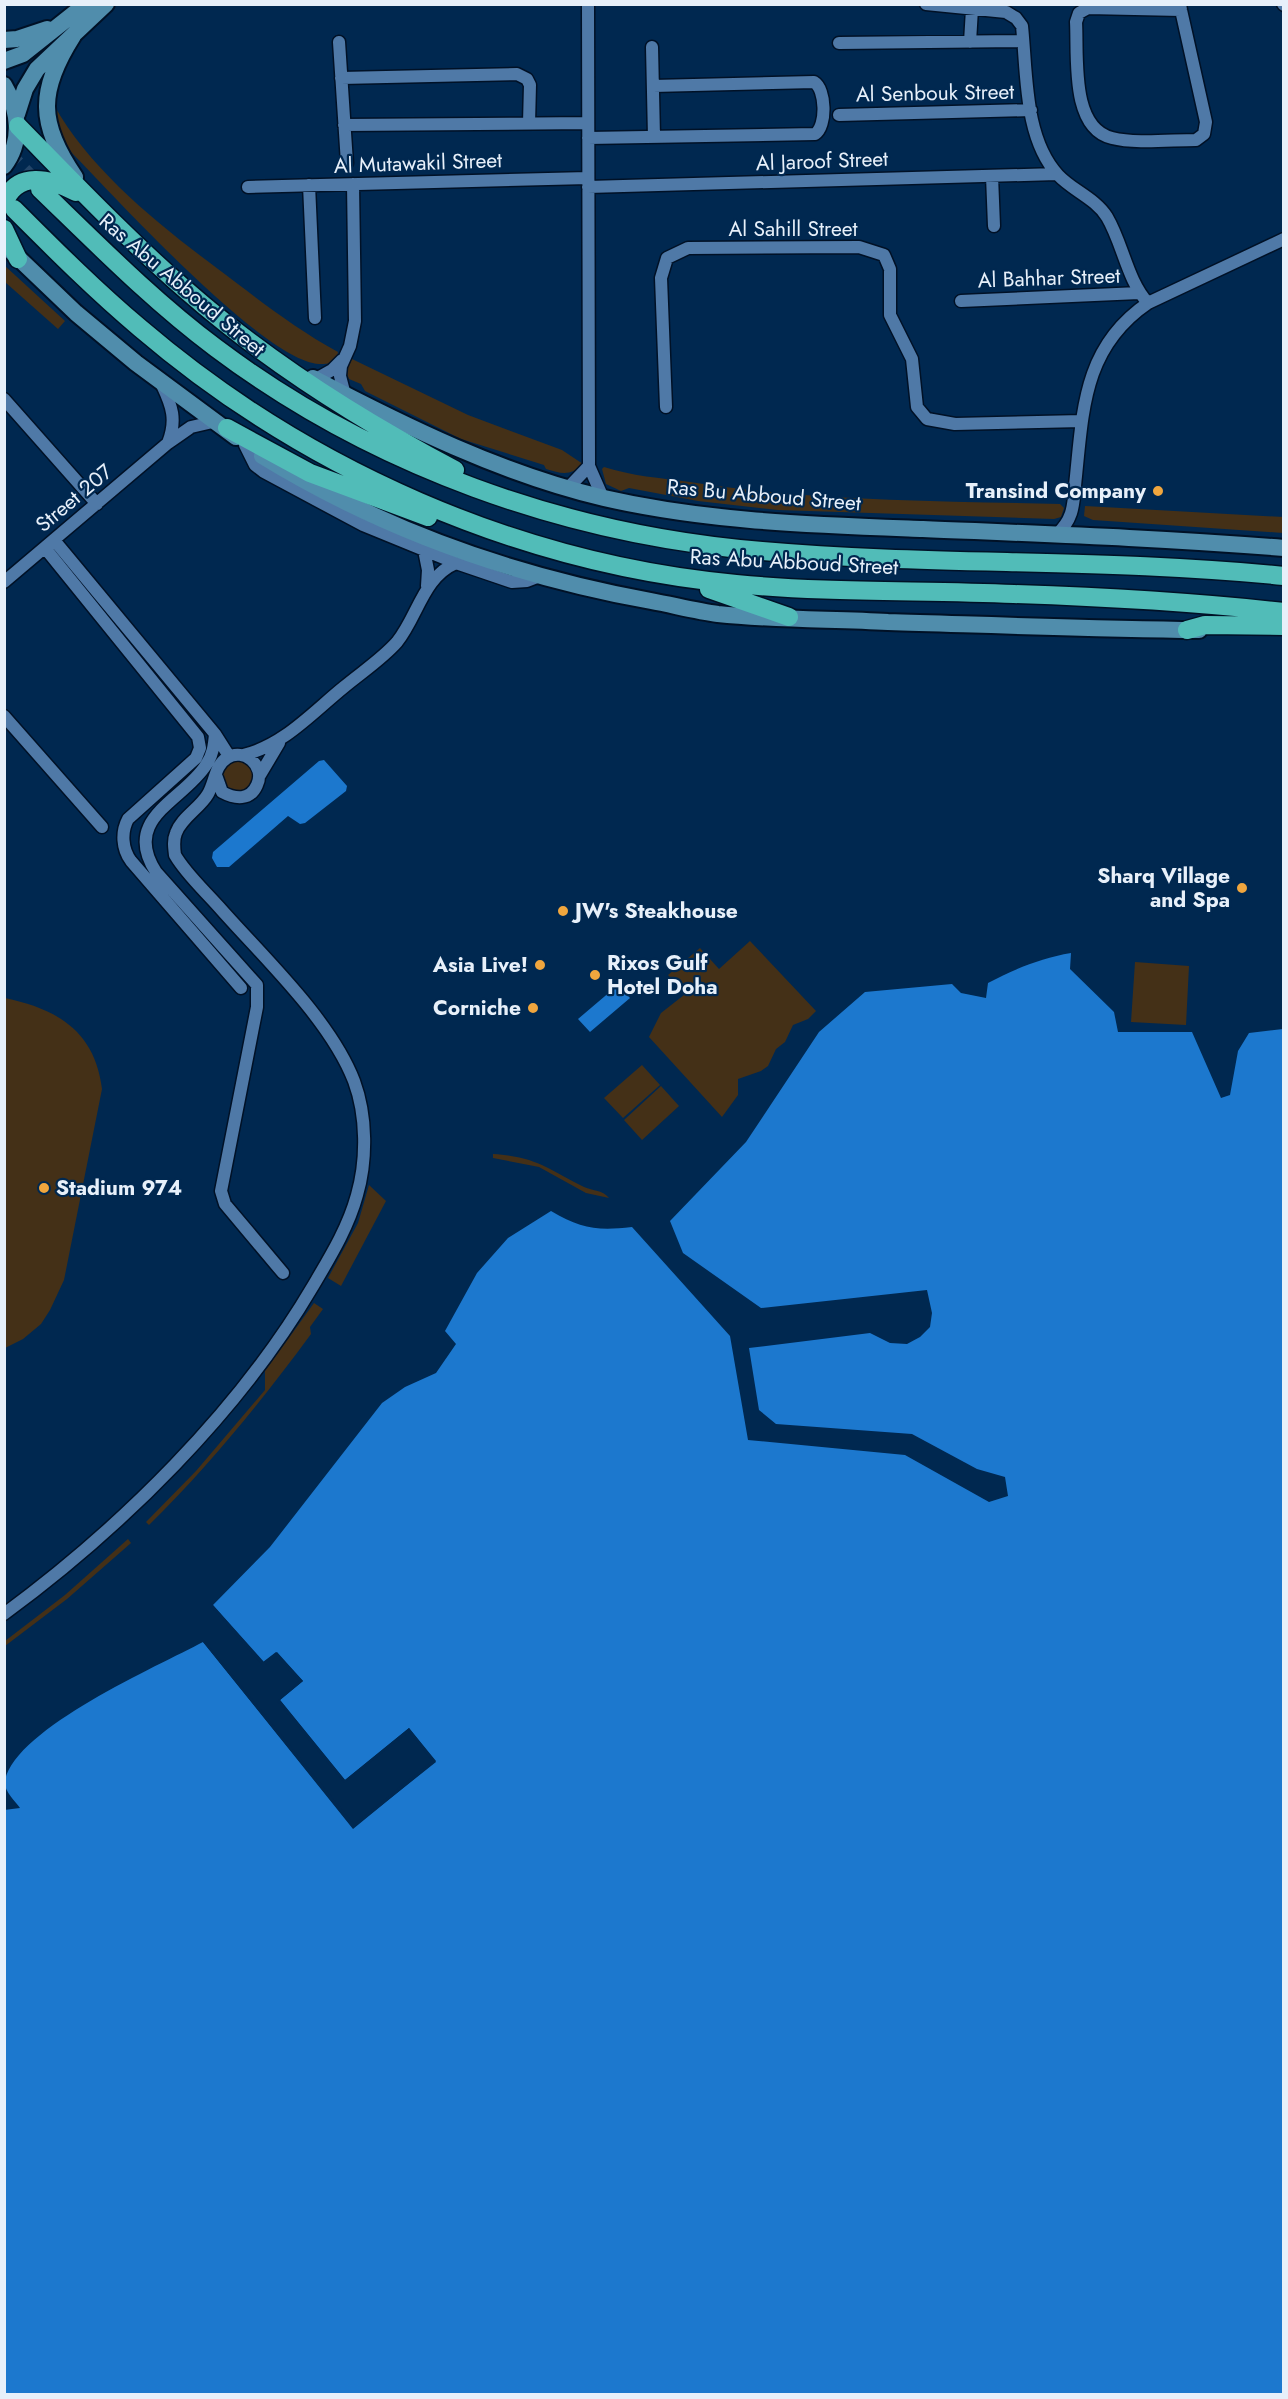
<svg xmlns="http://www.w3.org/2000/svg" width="1288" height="2399" viewBox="0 0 1288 2399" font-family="Jost,sans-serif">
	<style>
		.green { fill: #443017 }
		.water { fill: #1c78ce }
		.pier { fill: #002850 }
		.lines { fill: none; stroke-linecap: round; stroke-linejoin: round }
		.highway-tunnel { stroke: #23466a; stroke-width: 18; stroke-dasharray: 18 9; stroke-linecap: butt }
		.street-casing { stroke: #001126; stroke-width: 15 }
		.secondary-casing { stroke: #001126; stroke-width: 20 }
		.highway-casing { stroke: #001126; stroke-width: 21 }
		.street { stroke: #4f79a7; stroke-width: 12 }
		.secondary { stroke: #508dac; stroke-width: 16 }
		.highway { stroke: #51bcb8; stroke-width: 18 }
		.poi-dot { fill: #f0a63e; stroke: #002850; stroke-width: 2 }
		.labels { text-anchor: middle; stroke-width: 4.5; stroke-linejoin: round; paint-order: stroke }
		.street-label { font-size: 21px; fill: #e7f0fa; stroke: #002850 }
		.poi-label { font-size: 21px; font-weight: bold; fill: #e7f0fa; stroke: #002850; text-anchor: end }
	</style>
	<rect width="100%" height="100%" fill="#002850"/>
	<path class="green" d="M54,105c36,65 105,120 164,164 40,30 75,58 120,83 -2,12 -10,12 -19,12 -55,-3 -203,-166 -247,-211l-14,-20z
		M4,265l61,56 -7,8 -53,-47z
		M352,359l116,56 94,35 21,14c-12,12 -21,10 -37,5l-2,-4 -83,-26 -96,-48 -4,-7 -12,-5 -3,-7z
		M604,467c28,9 56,11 86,15 122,19 246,19 370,22l4,4 -3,9 -7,2 -276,-9 -80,-9 -69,-13 -8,3 -15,-7 -4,-15z
		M1085,506l198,11v16l-190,-13 -9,-4z
		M223 776a15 15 0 1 1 30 0a15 15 0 1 1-30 0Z
		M750,941l66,70 -8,8 -15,6 -8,17 -9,7 -8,17 -7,5 -23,8v16l-16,22 -73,-80 12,-24 23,-18 -16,-20 32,-27 19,21z
		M1135,962l54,4 -3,59 -55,-3z
		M5,998c52,11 90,33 97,91l-38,191 -14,30 -9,14 -18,15 -18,9z
		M642,1065l18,20 -37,33 -19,-20z
		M661,1086l18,20 -37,34 -18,-20z
		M493,1154c45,3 54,15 91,33 9,4 19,3 25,11l-23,-5 -47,-26 -46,-9z
		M369,1185l17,16 -45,85 -13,-8 30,-55z
		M314,1303l9,6 -13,18 1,7c-50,68 -102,132 -162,191l-3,-3 50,-51 69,-81v-19z
		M128,1539l3,4 -64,56 -62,47v-5l60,-46z"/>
	<path class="water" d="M324,760l23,26 -1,5 -41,32 -5,1 -12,-8 -59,51h-12l-5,-9 1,-6 106,-91z
		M1071,953l-1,16 44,43 4,20h74l29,66 9,-3 8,-44 11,-18 34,-4v1365h-1278l-1,-584 16,-2c-5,-7 -17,-18 -15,-27 9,-52 153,-115 198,-139l150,186 83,-66 -27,-34 -64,52 -65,-80 23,-19 -26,-29 -13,10 -51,-57 57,-58 112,-144 23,-16 31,-14 20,-29 -11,-13 32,-58 31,-35 43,-27c30,18 47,20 81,16l98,109 18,104 157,15 84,47 19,-6 -3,-19 -28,-8 -65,-35 -136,-10 -17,-14 -10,-62 121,-15 20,10 17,1 13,-7 10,-10 2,-14 -5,-23 -166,18 -78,-55 -13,-32 76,-79 73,-110 46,-40 87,-8 9,9 25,5 2,-15c27,-14 53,-25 83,-30z
		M618,985l12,13 -40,34 -12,-13z"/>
	<path class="pier" d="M211,1603l52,59 13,-10 27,29 -23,19 65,80 64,-52 27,33 -83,68 -150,-187 1,-2 150,184 78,-63 -23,-29 -65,51 -67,-82 22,-20 -23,-25 -11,9h-3l-51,-58z"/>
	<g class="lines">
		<path class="highway-tunnel" d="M4,152l36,37"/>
		<g class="street-casing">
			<path id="street" d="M588,4l1,462 14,32
				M926,4l80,8 10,6 6,8c5,48 2,112 36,149 15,16 37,23 49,42 16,27 20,63 41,86
				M1180,4l1,6 25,112 -2,12 -8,6c-25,0 -61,4 -84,-2 -42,-10 -34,-82 -36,-116l3,-9 9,-5 93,2
				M1283,4l1,1
				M339,42l8,121
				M970,42l2,-33
				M839,43l184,-2
				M652,47l2,90
				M341,78l176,-4 10,5 3,6 -1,38
				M839,115l192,-5
				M344,125l244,-2
				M588,138l227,-4c12,-8 11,-45 -1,-52l-161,4
				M992,176l2,50
				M309,185l6,133
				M248,187l340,-9
				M588,187l469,-13
				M961,301l178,-8
				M316,379l16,-9 10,-10
				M162,385c10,21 15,35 6,58
				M345,395l-5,-19 1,-10 9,-20 5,-25 -2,-137
				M4,399l93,105
				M666,407l-5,-129 6,-20 21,-10 171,-1 25,8 6,14v46l22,44 5,48 10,12 28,5 127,-3
				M245,445l10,20 9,7 99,53 93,38 56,19 15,-1 13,-5
				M568,488l21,-22
				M1056,535c20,-18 17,-34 20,-59 7,-70 9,-130 72,-173l136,-64
				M54,540l161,194 14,22
				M45,548l153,189 2,11 -4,10 -68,61c-7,13 -6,30 3,42l110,127
				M424,550l4,20 -1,16
				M4,582l164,-139 23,-16 26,-6
				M4,716l98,111
				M215,734c-1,11 -2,21 -9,31 -23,36 -85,53 -50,107l101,113v22l-36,184 4,13 58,69
				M243,755c40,-9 70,-43 101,-68 18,-15 38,-28 53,-45 21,-26 26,-65 59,-79
				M260,775l19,-32
				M4,1614c117,-86 235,-202 309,-328 17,-29 35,-58 44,-91 10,-35 10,-79 -3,-114 -24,-62 -91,-124 -135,-174 -15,-17 -33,-33 -44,-52 -1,-8 -2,-15 1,-22 5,-15 24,-25 32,-39 7,-12 7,-29 19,-36 17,-11 39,8 30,27 -7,16 -22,14 -35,7l-6,-17"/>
		</g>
		<g class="secondary-casing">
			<path id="secondary" d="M73,36c-35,55 -35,87 2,141
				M4,40l13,-1 30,-10
				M4,61l19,-7 63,-50
				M4,85c15,25 19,56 0,81
				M17,114l8,-25 12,-20 69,-65
				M9,249l67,64 60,50 100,74
				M313,378c92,48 189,96 291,120 105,24 212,27 319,31 120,5 240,9 361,19
				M262,456c119,73 252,120 389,145 22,4 45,10 67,13 56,6 114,5 170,8 103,3 207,7 311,8"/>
		</g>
		<g class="highway-casing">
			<path id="highway" d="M18,126c55,56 109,113 169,165 81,71 173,129 268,179
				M40,189c57,55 113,112 176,159 157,118 350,187 546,203 173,15 348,7 522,25
				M4,204c12,-35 47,-25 72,-12
				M14,209c41,41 82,82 126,119 166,142 379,236 596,256 93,9 185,6 278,10 90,3 180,8 270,18
				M4,229l14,30
				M227,428l83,45 118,44
				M709,589l80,28
				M1187,630l18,-5 79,1"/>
		</g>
		<use href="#street" class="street"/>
		<use href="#secondary" class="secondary"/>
		<use href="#highway" class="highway"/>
	</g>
	<g class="poi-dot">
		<circle cx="1158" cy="491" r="6"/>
		<circle cx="1242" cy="888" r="6"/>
		<circle cx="563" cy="911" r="6"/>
		<circle cx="540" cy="965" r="6"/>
		<circle cx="595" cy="975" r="6"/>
		<circle cx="533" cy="1008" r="6"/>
		<circle cx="44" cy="1188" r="6"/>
	</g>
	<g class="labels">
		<g class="street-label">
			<text transform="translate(935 93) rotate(-1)" y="7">Al Senbouk Street</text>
			<text transform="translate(822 161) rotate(-2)" y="7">Al Jaroof Street</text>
			<text transform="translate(418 163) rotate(-2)" y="7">Al Mutawakil Street</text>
			<text x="793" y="236">Al Sahill Street</text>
			<text transform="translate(1049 278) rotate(-2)" y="7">Al Bahhar Street</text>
			<text transform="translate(182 285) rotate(40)" y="7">Ras Abu Abboud Street</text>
			<text transform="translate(764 495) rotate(5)" y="7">Ras Bu Abboud Street</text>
			<text transform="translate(74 498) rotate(-40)" y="7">Street 207</text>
			<text transform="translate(794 562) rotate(3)" y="7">Ras Abu Abboud Street</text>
		</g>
		<g class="poi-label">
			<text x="1146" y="498">Transind Company</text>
			<text x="1230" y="883">Sharq Village<tspan x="1230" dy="24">and Spa</tspan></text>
			<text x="575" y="918" text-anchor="start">JW's Steakhouse</text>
			<text x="607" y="970" text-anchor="start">Rixos Gulf<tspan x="607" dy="24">Hotel Doha</tspan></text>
			<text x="528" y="972">Asia Live!</text>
			<text x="521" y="1015">Corniche</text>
			<text x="56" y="1195" text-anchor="start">Stadium 974</text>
		</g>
	</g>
	<rect width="1288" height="2399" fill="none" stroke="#e7f0fa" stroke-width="12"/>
</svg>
